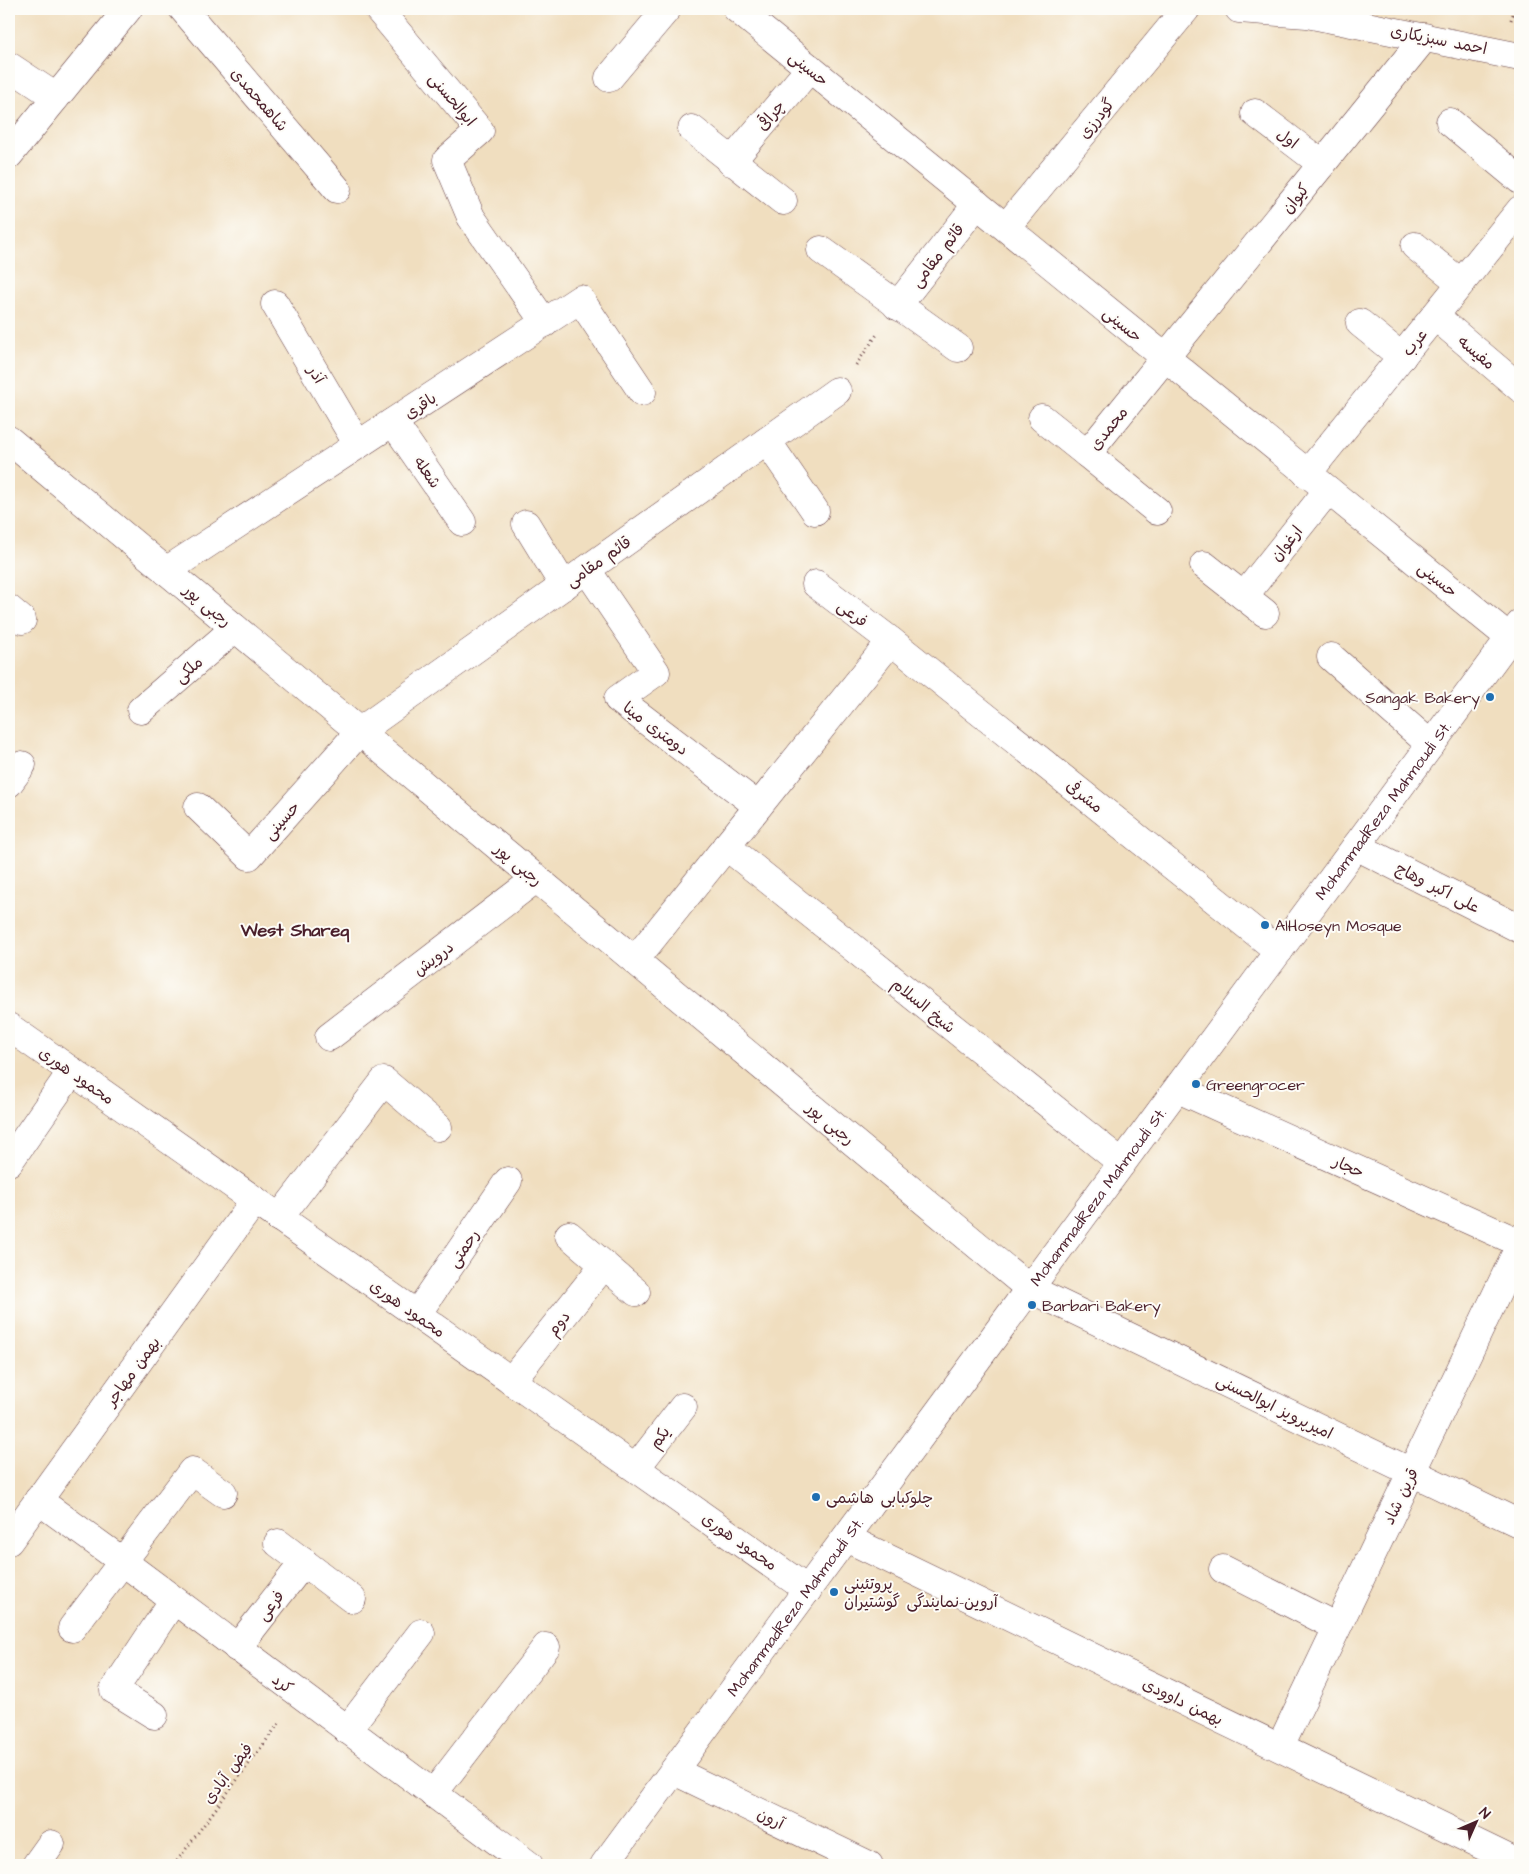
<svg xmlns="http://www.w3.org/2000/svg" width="1529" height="1874" viewBox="0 0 1529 1874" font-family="'Architects Daughter','Playpen Sans Arabic',sans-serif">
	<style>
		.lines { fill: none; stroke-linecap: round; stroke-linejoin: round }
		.minor-casing { stroke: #633c41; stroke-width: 29 }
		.path { stroke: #633c41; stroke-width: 3; stroke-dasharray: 1 4; stroke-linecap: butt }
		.minor { stroke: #fff; stroke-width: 28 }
		.poi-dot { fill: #1f6fb2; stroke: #fdfcf7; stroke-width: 2 }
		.labels { text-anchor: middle; stroke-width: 4; stroke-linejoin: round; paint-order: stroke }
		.street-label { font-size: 16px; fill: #4a1f2b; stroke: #fdfcf7 }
		.poi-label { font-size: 16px; fill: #4a1f2b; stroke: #fdfcf7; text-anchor: start }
		.neighbourhood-label { font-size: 18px; font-weight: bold; fill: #4a1f2b; stroke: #fdfcf7 }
	</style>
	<rect width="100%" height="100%" fill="#fdfcf7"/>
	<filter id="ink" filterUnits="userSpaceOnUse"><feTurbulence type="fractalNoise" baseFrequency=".02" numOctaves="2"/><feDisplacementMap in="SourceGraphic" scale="10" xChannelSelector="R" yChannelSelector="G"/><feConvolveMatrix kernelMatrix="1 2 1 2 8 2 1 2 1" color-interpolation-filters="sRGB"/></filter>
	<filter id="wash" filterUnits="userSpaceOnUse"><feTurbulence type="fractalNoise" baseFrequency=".0096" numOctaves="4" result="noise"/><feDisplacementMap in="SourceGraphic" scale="20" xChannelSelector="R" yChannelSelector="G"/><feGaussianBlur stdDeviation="1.12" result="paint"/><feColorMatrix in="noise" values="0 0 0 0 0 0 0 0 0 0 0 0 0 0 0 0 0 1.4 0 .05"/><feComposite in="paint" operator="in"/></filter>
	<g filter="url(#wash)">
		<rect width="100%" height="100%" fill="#f0debf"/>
	</g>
	<g filter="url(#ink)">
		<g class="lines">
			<g class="minor-casing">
				<g id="minor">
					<path d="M183,9l154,180"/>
					<path d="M378,9l102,122 -33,29 24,57 74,106"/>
					<path d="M737,9l773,629"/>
					<path d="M1239,9l68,5 213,43"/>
					<path d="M9,66l47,31"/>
					<path d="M609,78l58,-69"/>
					<path d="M1255,113l67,51"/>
					<path d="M1450,122l70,58"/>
					<path d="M692,129l91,72"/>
					<path d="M9,155l119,-146"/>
					<path d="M731,162l79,-94"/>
					<path d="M1006,227l180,-218"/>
					<path d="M1415,246l46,37"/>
					<path d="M821,250l137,98"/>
					<path d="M275,304l83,141"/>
					<path d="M897,306l80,-102"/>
					<path d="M1435,316l85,72"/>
					<path d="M1360,323l42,34"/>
					<path d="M1042,418l45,36 338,-417"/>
					<path d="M393,422l69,100"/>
					<path d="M9,440l1021,849 490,235"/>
					<path d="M767,441l48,70"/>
					<path d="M1087,454l70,57"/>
					<path d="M1307,474l213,-264"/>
					<path d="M526,524l38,62"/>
					<path d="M1204,565l61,48"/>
					<path d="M587,570l69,102 -38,27 140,107"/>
					<path d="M166,571l414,-272 62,93"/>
					<path d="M816,584l75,57 388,310"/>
					<path d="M1244,596l84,-106"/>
					<path d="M9,609l13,11"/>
					<path d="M1331,657l100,88"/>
					<path d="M141,710l94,-82"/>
					<path d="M9,783l13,-18"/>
					<path d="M198,807l51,49 111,-125 477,-340"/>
					<path d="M726,846l396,317"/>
					<path d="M1356,846l164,83"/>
					<path d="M635,960l256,-319"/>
					<path d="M9,1027l799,563"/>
					<path d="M329,1037l208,-159"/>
					<path d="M1178,1089l342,154"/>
					<path d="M9,1162l63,-91"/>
					<path d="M279,1218l105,-137 54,46"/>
					<path d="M569,1235l67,57"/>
					<path d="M417,1314l91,-133"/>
					<path d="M511,1381l93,-116"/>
					<path d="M636,1468l47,-61"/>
					<path d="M38,1500l84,61 407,304"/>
					<path d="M846,1538l674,326"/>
					<path d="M9,1541l246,-341"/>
					<path d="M278,1543l74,56"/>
					<path d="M1223,1569l114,58"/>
					<path d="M72,1628l120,-157 31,22"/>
					<path d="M237,1648l67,-86"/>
					<path d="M154,1715l-40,-25 59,-89"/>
					<path d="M347,1730l74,-97"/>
					<path d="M1280,1747l240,-502"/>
					<path d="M674,1771l195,94"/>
					<path d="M433,1794l113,-147"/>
					<path d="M36,1865l15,-21"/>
					<path id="s1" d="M604,1865l916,-1241"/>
				</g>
			</g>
			<path class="path" d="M1511,20l4,-11
				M856,365l22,-32
				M174,1865l106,-143"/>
			<use href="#minor" class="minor"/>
		</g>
	</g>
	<g class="poi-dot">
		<circle cx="1490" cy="697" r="5"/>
		<circle cx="1265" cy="925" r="5"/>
		<circle cx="1196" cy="1084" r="5"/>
		<circle cx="1032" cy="1305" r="5"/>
		<circle cx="816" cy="1497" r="5"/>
		<circle cx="834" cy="1592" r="5"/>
	</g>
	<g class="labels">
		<g class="street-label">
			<text transform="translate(1439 39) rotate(11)" y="6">احمد سبزیکاری</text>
			<text transform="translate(809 68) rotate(39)" y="6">حسینی</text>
			<text transform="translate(260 99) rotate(49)" y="6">شاهمحمدی</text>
			<text transform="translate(453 99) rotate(50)" y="6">ابوالحسنی</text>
			<text transform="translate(770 115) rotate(-50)" y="6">چراقی</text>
			<text transform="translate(1096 118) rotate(-51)" y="6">گودرزی</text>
			<text transform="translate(1288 138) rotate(37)" y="6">اول</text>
			<text transform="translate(1295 198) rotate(-51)" y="6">کیوان</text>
			<text transform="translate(937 255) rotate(-52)" y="6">قائم مقامی</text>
			<text transform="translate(1123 324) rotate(40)" y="6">حسینی</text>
			<text transform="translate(1414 342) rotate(-51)" y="6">عرب</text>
			<text transform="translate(1477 352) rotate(40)" y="6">مفیسه</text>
			<text transform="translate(317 374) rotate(59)" y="6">آذر</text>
			<text transform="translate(420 405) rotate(-33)" y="6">باقری</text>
			<text transform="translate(1108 428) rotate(-51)" y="6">محمدی</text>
			<text transform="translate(428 472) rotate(55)" y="6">شعله</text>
			<text transform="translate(1286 543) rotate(-51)" y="6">ارغوان</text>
			<text transform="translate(598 561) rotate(-35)" y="6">قائم مقامی</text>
			<text transform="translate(1438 579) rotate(39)" y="6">حسینی</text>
			<text transform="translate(208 605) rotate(40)" y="6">رجبی پور</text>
			<text transform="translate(853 613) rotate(37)" y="6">فرعی</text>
			<text transform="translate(188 669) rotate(-41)" y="6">ملکی</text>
			<text transform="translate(656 728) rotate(37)" y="6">دومتری مینا</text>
			<text transform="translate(1085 796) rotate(39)" y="6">مشرفی</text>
			<text dy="6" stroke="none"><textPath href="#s1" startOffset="1311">MohammadReza Mahmoudi St.</textPath></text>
			<text transform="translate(281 820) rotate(-48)" y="6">حسینی</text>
			<text transform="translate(519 864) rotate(40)" y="6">رجبی پور</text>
			<text transform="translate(1438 887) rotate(27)" y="6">علی اکبر وهاج</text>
			<text transform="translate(433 958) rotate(-37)" y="6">درویش</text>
			<text transform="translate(924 1005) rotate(39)" y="6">شیخ السلام</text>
			<text transform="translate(77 1075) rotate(35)" y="6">محمود هوری</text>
			<text transform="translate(831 1123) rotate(40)" y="6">رجبی پور</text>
			<text transform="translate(1349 1166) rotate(24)" y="6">حجار</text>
			<text dy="6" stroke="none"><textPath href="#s1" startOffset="831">MohammadReza Mahmoudi St.</textPath></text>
			<text transform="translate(463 1248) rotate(-56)" y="6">رحمتی</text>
			<text transform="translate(408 1308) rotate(35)" y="6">محمود هوری</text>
			<text transform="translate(558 1323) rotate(-52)" y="6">دوم</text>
			<text transform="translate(132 1371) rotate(-54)" y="6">بهمن مهاجر</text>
			<text transform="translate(1275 1406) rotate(26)" y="6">امیرپرویز ابوالحسنی</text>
			<text transform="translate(659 1437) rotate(-53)" y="6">یکم</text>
			<text transform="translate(1400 1496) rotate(-64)" y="6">قرین شاد</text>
			<text transform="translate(740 1541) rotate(35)" y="6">محمود هوری</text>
			<text transform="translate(270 1605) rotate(-52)" y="6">فرعی</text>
			<text dy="6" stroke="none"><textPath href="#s1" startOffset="321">MohammadReza Mahmoudi St.</textPath></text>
			<text transform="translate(283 1683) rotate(37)" y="6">کرد</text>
			<text transform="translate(1183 1701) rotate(26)" y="6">بهمن داوودی</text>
			<text transform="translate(227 1773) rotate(-53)" y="6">فیض آبادی</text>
			<text transform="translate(771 1818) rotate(26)" y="6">آرون</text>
		</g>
		<g class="poi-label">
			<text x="1480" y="703" text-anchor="end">Sangak Bakery</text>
			<text x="1275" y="931">AlHoseyn Mosque</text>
			<text x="1206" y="1090">Greengrocer</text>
			<text x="1042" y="1311">Barbari Bakery</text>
			<text x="826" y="1503">چلوکبابی هاشمی</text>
			<text x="844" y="1589">پروتئینی<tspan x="844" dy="18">آروین-نمایندگی گوشتیران</tspan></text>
		</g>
		<g class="neighbourhood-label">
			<text x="295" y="936">West Shareq</text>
		</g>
	</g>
	<rect width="1529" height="1874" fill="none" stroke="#fdfcf7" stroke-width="30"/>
	<g transform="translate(1476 1822) rotate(45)" stroke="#fdfcf7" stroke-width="4" paint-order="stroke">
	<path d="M0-4L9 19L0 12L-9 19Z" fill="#4a1f2b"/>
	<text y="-8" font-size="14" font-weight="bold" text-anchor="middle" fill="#4a1f2b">N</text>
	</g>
</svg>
